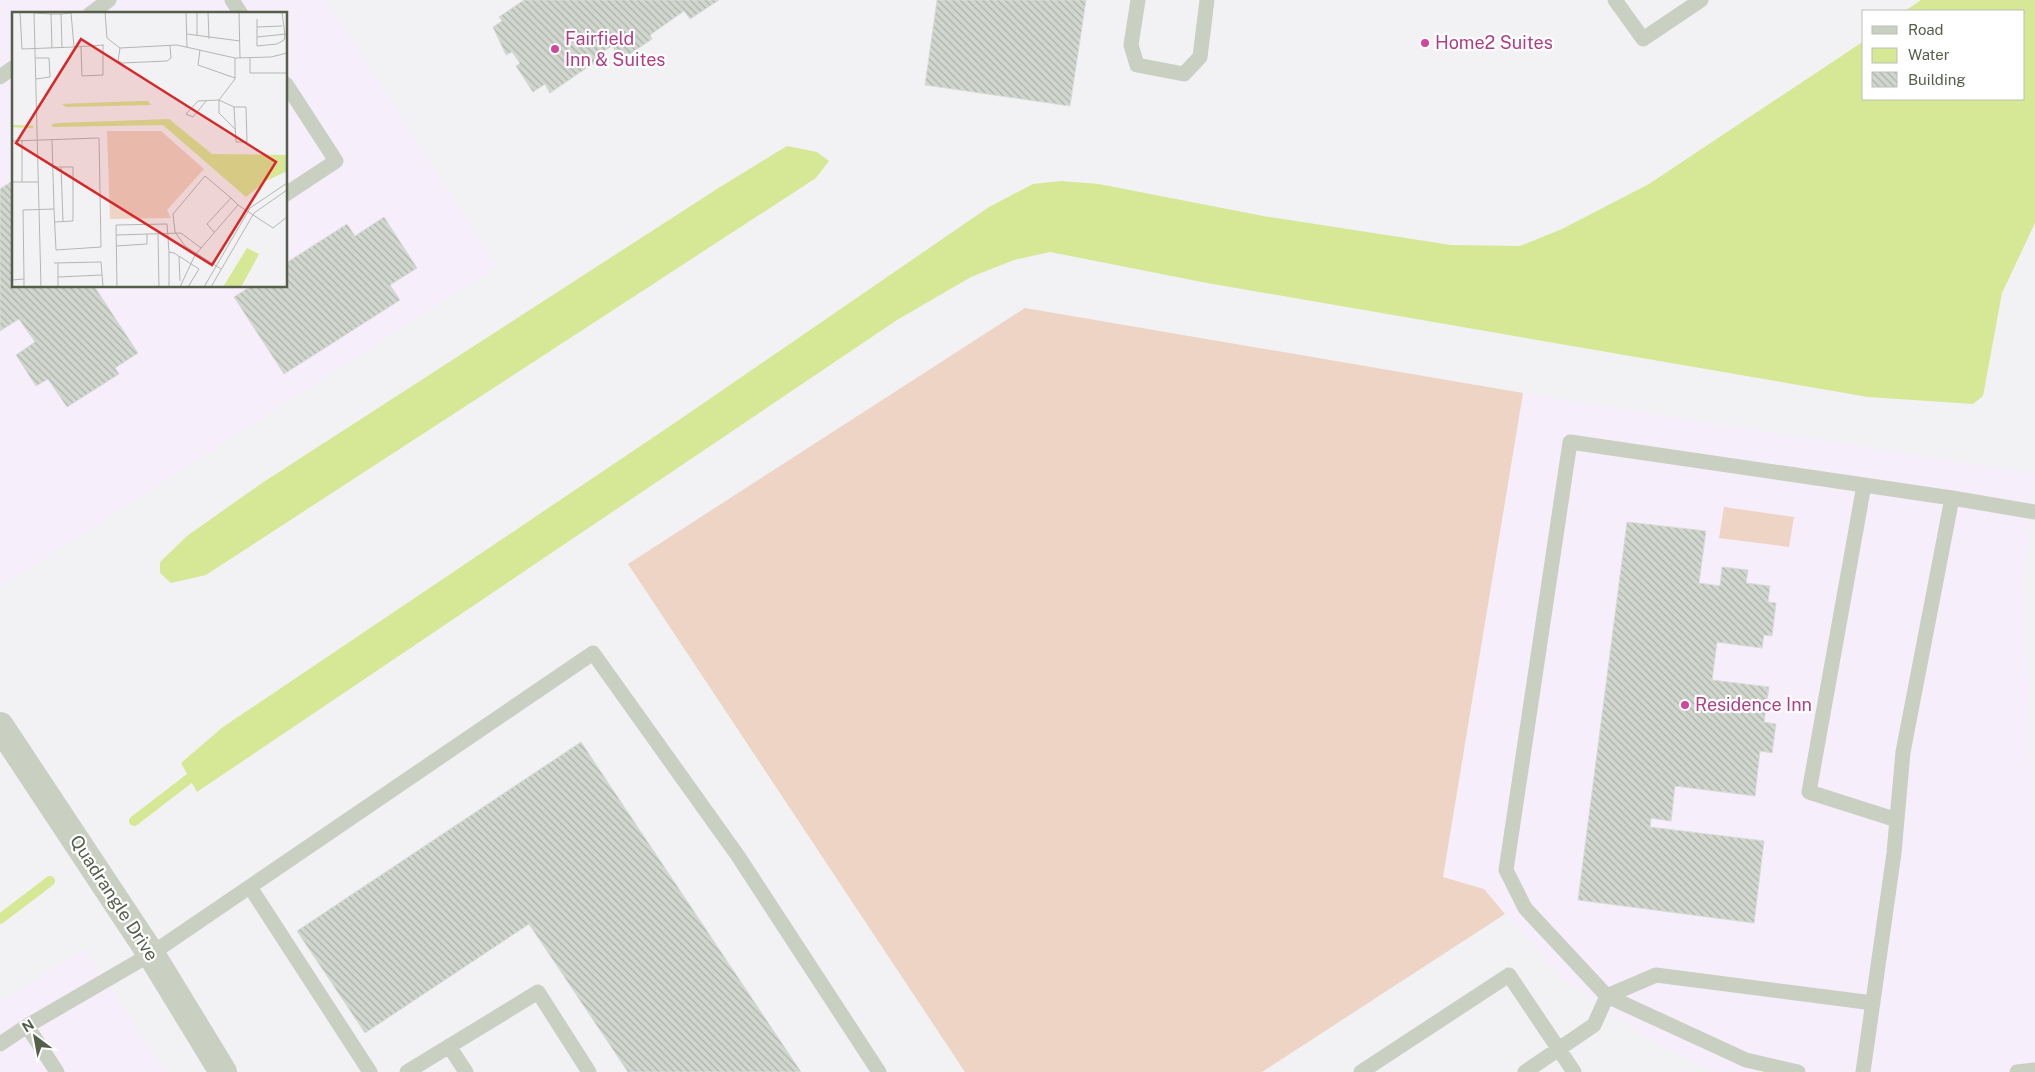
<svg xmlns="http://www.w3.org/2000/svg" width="2035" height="1072" viewBox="0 0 2035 1072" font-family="'Public Sans',sans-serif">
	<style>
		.commercial { fill: #f7eefc; fill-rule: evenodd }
		.grass { fill: #edd4c4 }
		.water { fill: #d6e795 }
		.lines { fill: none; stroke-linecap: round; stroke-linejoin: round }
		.stream { stroke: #d6e795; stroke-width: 10 }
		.building { fill: url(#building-back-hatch); stroke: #d8dcd6 }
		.service { stroke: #c9cfc1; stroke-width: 15 }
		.minor { stroke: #c9cfc1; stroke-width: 28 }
		.hotel-dot { fill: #d1479c; stroke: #fff; stroke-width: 2 }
		.labels { text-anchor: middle; stroke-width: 4.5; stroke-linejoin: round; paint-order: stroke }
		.hotel-label { font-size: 18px; fill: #b23c85; stroke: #fff; text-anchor: start }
		.street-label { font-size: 18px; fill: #555e4b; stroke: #fff }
		.inset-river { fill: none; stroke: #d6e795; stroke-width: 2.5 }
		.inset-road { fill: none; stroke: #b3b7b0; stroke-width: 1 }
		.view { fill: #d62828; fill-opacity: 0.15; stroke: #d62828; stroke-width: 2.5 }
		.inset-edge { fill: none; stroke: #555e4b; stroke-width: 2.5 }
	</style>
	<defs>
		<pattern id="building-back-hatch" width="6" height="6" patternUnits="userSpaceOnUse" patternTransform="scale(1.25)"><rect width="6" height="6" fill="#d1d6cf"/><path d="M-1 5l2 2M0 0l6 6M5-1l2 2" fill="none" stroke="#acb1aa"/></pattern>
	</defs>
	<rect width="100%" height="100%" fill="#f2f2f4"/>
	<path class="commercial" d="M0,0h326l171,266 -497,321zM14,14h272v272h-272z
		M1523,393l512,81 -11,105 11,313v180h-320l-64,-32 -89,-62 -78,-89 -41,-12z
		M85,948l80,124h-165v-69z"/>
	<path class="grass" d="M1025,308l498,85 -80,484 41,12 21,25 -243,158h-297l-337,-508z
		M1724,507l70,10 -5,30 -70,-9z"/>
	<path class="water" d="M1921,0h114v223l-33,70 -19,103 -10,8 -105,-7 -661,-114 -157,-31 -36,8 -43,17 -74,43 -700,472 -16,-29 42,-36 456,-307 310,-213 44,-23 28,-3 38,3 164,32 188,29 69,1 42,-17 87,-45 215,-143v58h160v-88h-119z
		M787,146l30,6 12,9 -13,17 -610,397 -35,8 -11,-10v-11l27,-26 75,-53 458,-296z"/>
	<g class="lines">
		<path class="stream" d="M134,821l56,-43
			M0,919l50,-38"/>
	</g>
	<path class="building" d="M524,0h195l-29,19 -6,-8 -34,24 2,4 -31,21 -9,-14 -13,8 2,4 -51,35 -5,-9 -12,8 -17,-26 4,-3 -8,-11 -6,3 -13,-28 9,-6 -3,-4z
		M937,0h149l-16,106 -145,-21z
		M14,180v106h80l44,67 -23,15 4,6 -52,33 -19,-28 -12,7 -20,-31 19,-13 -16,-23 -19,12v-142z
		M384,217l33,51 -27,17 10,15 -116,74 -50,-77 17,-11h35v-23l61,-39 8,12z
		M1627,522l79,9 -7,52 21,3 2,-19 26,3 -2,13 24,3 -2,16 8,1 -4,33 -8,-1 -2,13 -45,-6 -5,38 57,7 -5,35 12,2 -4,29 -12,-2 -5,45 -80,-10 -4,35 -20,-3 -1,9 114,14 -10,82 -176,-23z
		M581,742l220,330h-173l-99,-148 -164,109 -68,-102z"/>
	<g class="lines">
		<path class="service" d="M232,0l9,14
			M1138,0l-7,45 6,20 47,9 16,-17 7,-57
			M1615,0l28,39 58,-39
			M90,14l19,-14
			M0,77l14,-10
			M286,84l50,77 -50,33
			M1897,820l-88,-28 55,-307 88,13
			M250,887l120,185
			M27,1026l30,46
			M0,1044l27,-18 124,-72 442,-301 145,203 141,216
			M449,1046l17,26
			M407,1072l131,-80 51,80
			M1361,1072l148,-97 65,97
			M1525,1072l69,-47 13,-29 49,-21 217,28
			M1798,1072l-52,-12 -139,-64 -82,-88 -19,-38 64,-428 294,43
			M1863,1072l31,-219 9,-101 49,-254 83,14
			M2017,1072l18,-2"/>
		<path class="minor" d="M0,726l151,228 72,118"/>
	</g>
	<g class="hotel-dot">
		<circle cx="1425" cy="43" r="5"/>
		<circle cx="555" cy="49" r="5"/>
		<circle cx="1685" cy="705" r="5"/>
	</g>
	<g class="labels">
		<g class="hotel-label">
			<text x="565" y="45">Fairfield<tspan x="565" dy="21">Inn &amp; Suites</tspan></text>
			<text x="1435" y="49">Home2 Suites</text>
			<text x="1695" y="711">Residence Inn</text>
		</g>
		<g class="street-label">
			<text transform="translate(114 898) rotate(57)" y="6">Quadrangle Drive</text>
		</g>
	</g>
	<g transform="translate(12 12)">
		<rect width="275" height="275" fill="#f2f2f4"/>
		<path d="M95,119h54l43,38 -37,41 4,8 -61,1z" fill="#edd4c4"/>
		<path d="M127,89h9l3,4 -85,2 -4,-3zM157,107l43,35 75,1v16l-21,10 -20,16 -83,-72 -111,2v-3l7,-1zM235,236l12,6 -8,15 -10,18h-18z" fill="#d6e795"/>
		<path class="inset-river" d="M0,114l21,1"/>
		<path class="inset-road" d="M8,0l2,37 52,-2 -3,-34 -10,1M22,0l7,275M93,0l2,26 13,10 57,-3 58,13 36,-1 16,-4M174,0l1,35M185,0v24M196,0l1,27M227,0l1,46M22,1l17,1M245,7v27l20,-2 7,-4 1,-5 -3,-23M245,15l25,-1M175,22l53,7M245,25l29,-3M62,35l30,-2M69,35l1,29 21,-1v-30M40,36l-1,-34h10l1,33M108,36l-2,13 4,2 45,-2 4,-3 -1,-12M188,38l-2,15 37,13M24,46h13l1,19 -14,2M238,46v15h37M207,88l16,-21v-21M207,88v13l17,17M194,89l-13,16 -7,-3 12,-13 21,-1 15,7 2,35h11l-1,-35h-12M10,128v42M40,128l2,69M0,129l87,-3 2,109 -45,3 -2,-41 -31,1 1,69M40,155h21v54l-19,1M49,155l2,54M0,170h26M202,220l-7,-8 24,-26 7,7M146,222l1,53M104,223l65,-2 20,15M104,234l31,-2v-10M157,240v35M167,244l1,25M42,251l47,-1 2,25M46,251v24M209,257l-36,-23 -10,-14 -2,-18 32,-38 26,22M46,265l44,-2M0,268l12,-1v8M105,275l-1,-62 51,-1 2,28 5,1 25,16 -11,18M168,275l15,-32 43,-50 35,23 14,-11M192,275l46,-79 37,-25M199,275l43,-74 33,-23"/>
		<path class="view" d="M69,27l195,123 -64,103 -196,-122z"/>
		<rect width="275" height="275" class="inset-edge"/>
	</g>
	<rect x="1862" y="10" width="162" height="90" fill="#ffffff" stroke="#bbbfb7"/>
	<rect x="1872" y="26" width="25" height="8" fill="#c9cfc1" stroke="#bbbfb7"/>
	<text x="1908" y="35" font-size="15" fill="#555e4b">Road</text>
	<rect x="1872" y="48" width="25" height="15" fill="#d6e795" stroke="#bbbfb7"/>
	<text x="1908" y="60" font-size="15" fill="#555e4b">Water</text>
	<rect x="1872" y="72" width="25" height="15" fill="url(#building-back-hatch)" stroke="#bbbfb7"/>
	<text x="1908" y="85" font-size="15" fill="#555e4b">Building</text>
	<g transform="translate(35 1037) rotate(328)" stroke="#ffffff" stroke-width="4" paint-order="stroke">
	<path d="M0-4L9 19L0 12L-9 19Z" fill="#555e4b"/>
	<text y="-8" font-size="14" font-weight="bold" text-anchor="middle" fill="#555e4b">N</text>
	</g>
</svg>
